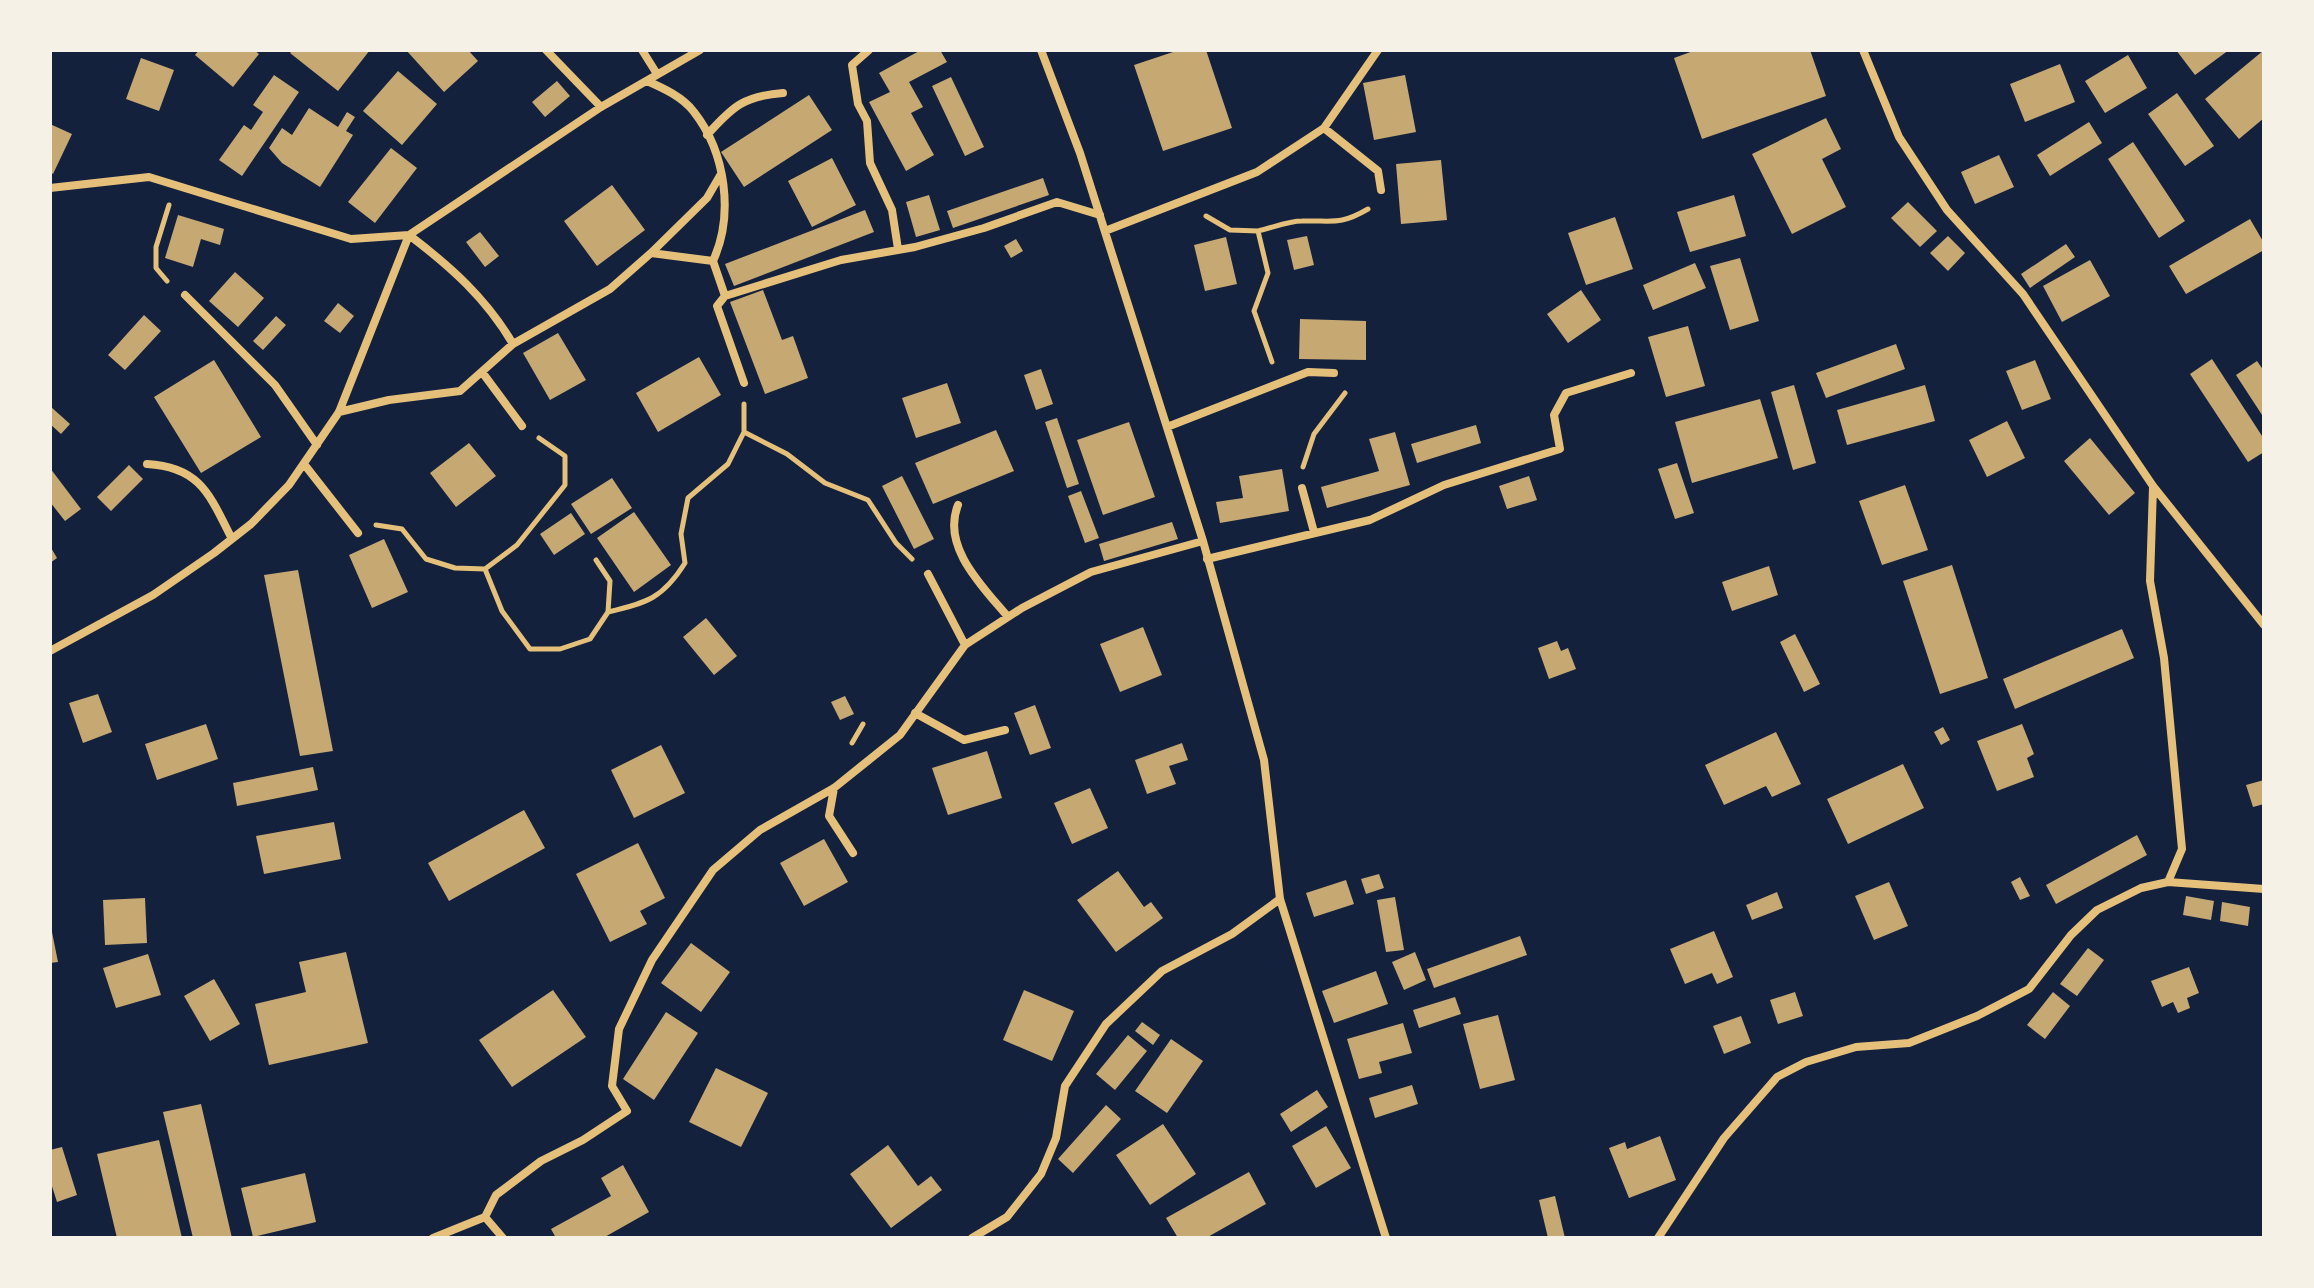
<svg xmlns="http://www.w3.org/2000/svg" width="2314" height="1288" viewBox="0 0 2314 1288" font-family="'IBM Plex Sans',sans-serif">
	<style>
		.building { fill: #c6a872 }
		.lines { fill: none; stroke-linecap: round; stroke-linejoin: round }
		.path { stroke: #e5c07b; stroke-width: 5 }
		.minor { stroke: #e5c07b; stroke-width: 8 }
	</style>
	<rect width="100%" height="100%" fill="#14213d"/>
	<path class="building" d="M199,50h55l5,4 -26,33 -38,-32z
		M293,50h77l-32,41 -48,-38z
		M406,50h62l10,11 -34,31z
		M921,50h19l7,12 -38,20 14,25 -12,6 23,42 -28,16 -37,-69 21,-10 -11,-19z
		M1179,50h27l26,78 -69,23 -29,-86z
		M1696,50h114l16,46 -124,43 -28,-81z
		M2176,50h53l-34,25z
		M2264,50v68l-25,21 -34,-40z
		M2128,55l19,33 -42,25 -20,-32z
		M141,58l33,12 -15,41 -33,-12z
		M2060,64l15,38 -50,20 -15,-38z
		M398,71l39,33 -35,41 -39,-34z
		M274,75l25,17 -57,84 -23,-16 25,-35 7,5 12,-18 -10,-7z
		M1405,75l11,57 -42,8 -11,-57z
		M951,77l33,70 -19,9 -33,-70z
		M557,81l13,15 -25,21 -13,-15z
		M2177,93l37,53 -29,20 -37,-52z
		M809,95l23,35 -88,57 -23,-35z
		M309,108l29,19 9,-15 8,5 -9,14 7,4 -33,52 -38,-24 -13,-15 13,-20 10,7z
		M1826,118l15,31 -19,10 24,48 -54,27 -40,-80z
		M2089,122l13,21 -52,33 -13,-21z
		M50,124l22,10 -19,40 -3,-2z
		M2133,142l52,79 -26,17 -51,-79z
		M391,148l26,20 -42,55 -27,-21z
		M1999,155l15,32 -39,17 -14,-32z
		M832,158l24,47 -44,22 -24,-46z
		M1441,160l6,60 -46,4 -5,-60z
		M1043,178l6,17 -96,33 -6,-17z
		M612,185l33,45 -48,36 -33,-45z
		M929,195l11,35 -24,7 -10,-35z
		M1734,195l12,41 -56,16 -13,-40z
		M1908,202l29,29 -17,16 -29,-29z
		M865,210l9,22 -140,54 -9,-22z
		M178,215l46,14 -4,16 -19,-6 -8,28 -28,-9z
		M1615,217l18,52 -47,16 -18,-52z
		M2250,219l14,24v7l-78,44 -17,-28z
		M480,232l19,24 -14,11 -19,-25z
		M1307,236l7,29 -20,5 -7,-30z
		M1948,236l17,17 -17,18 -18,-18z
		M1226,237l11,47 -32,7 -11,-46z
		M1016,239l7,12 -12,7 -7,-12z
		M2066,244l9,13 -45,31 -9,-14z
		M1740,258l19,63 -29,9 -20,-64z
		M2090,260l20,36 -48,26 -19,-36z
		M1695,263l11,25 -53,22 -10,-25z
		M235,272l29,26 -26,29 -29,-26z
		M763,290l19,50 11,-4 15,42 -43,16 -35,-92z
		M1581,290l20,30 -33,23 -21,-29z
		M338,303l16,13 -14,17 -16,-12z
		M144,315l17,16 -36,39 -17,-15z
		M276,316l10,9 -23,25 -10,-9z
		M1300,319l66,2v39l-67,-1z
		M1688,326l17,60 -39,11 -18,-60z
		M558,333l28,47 -36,20 -27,-47z
		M1896,344l9,25 -79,29 -10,-25z
		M699,357l22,38 -63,37 -22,-39z
		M2212,359l52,80v13l-16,10 -58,-88z
		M214,360l47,77 -60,36 -47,-76z
		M2035,360l16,39 -29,11 -16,-39z
		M2257,361l7,10v47l-28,-43z
		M1041,369l12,35 -17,6 -12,-35z
		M947,383l14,40 -45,15 -14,-40z
		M1794,385l22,78 -23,7 -22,-78z
		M1925,385l10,36 -88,24 -10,-35z
		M1760,399l18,59 -86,25 -17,-61z
		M50,406l20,18 -9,10 -11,-10z
		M1057,418l22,66 -12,4 -22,-66z
		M2007,421l18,37 -38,19 -18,-37z
		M1129,422l26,75 -52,18 -26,-75z
		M1476,425l5,18 -64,20 -6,-19z
		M996,430l18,41 -81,33 -18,-41z
		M1395,432l15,53 -83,23 -6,-21 58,-16 -10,-32z
		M2090,438l45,55 -26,22 -45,-54z
		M469,443l27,33 -40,31 -26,-34z
		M1677,463l17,50 -19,6 -17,-50z
		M129,465l14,14 -32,32 -14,-14z
		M50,468l31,41 -16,12 -15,-19z
		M1282,469l7,42 -69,12 -4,-21 27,-4 -4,-22z
		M902,476l32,63 -20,10 -32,-63z
		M1529,476l8,24 -30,9 -8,-23z
		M612,478l20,30 -41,26 -20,-30z
		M1905,485l23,65 -46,15 -23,-64z
		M1081,491l18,47 -14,5 -17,-47z
		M634,512l37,53 -37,27 -37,-54z
		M571,513l14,21 -31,21 -14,-21z
		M1172,522l6,17 -74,22 -5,-17z
		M384,539l24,53 -36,16 -23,-53z
		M50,546l7,12 -7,5z
		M1952,565l36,113 -48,16 -37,-113z
		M1769,566l9,29 -46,16 -10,-29z
		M298,570l35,181 -33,5 -36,-181z
		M706,618l31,38 -23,19 -31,-38z
		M1143,627l19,48 -42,17 -20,-48z
		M2122,629l12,29 -119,51 -12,-30z
		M1795,634l25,50 -16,8 -24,-50z
		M1557,641l4,10 7,-3 8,21 -27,10 -11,-31z
		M98,694l14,38 -29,11 -14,-40z
		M845,696l9,18 -14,6 -9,-18z
		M1035,705l16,43 -21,7 -16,-42z
		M206,724l12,35 -61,21 -12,-36z
		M2022,724l12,30 -7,4 7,19 -37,14 -20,-50z
		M1943,727l7,13 -9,5 -7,-13z
		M1776,732l25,52 -29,13 -6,-11 -42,19 -19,-40z
		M1182,743l6,17 -19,6 7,18 -29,10 -12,-34z
		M661,745l24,48 -51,25 -23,-48z
		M987,751l15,47 -54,17 -16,-47z
		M1903,764l21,44 -76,36 -21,-45z
		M313,767l5,23 -81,16 -4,-23z
		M2264,780v24l-11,3 -7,-22z
		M1090,788l18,40 -36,16 -18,-41z
		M524,810l21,38 -96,53 -21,-38z
		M334,822l7,37 -77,15 -8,-38z
		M2137,835l10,20 -91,49 -10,-19z
		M824,839l24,43 -44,24 -24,-43z
		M638,843l27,55 -25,13 7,13 -37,18 -34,-68z
		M1118,871l26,36 7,-5 12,16 -47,34 -39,-52z
		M1379,874l5,14 -18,6 -5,-15z
		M2020,877l10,19 -10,4 -9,-18z
		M1346,880l8,24 -40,13 -8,-24z
		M1889,882l19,44 -34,14 -19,-44z
		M1777,892l6,16 -31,12 -6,-15z
		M2186,896l28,5 -3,19 -28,-5z
		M1395,897l9,53 -18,2 -9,-52z
		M145,898l2,45 -42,2 -2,-45z
		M2222,902l28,5 -2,19 -28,-5z
		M50,922l8,40 -8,1z
		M1714,931l19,46 -16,7 -5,-11 -27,11 -15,-35z
		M1520,936l7,19 -93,33 -7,-19z
		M691,943l39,29 -29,40 -40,-29z
		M2088,948l16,12 -27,36 -17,-12z
		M346,952l22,91 -99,22 -14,-61 51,-12 -7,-30z
		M1415,952l11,28 -22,10 -12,-28z
		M148,954l13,41 -45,13 -13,-40z
		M2189,967l10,26 -12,5 3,10 -12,5 -5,-11 -11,5 -11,-26z
		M1376,971l12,33 -54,19 -12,-32z
		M214,979l26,45 -30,17 -26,-45z
		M553,990l33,47 -74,50 -33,-47z
		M1024,990l50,21 -22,50 -49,-21z
		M1795,992l8,24 -25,8 -8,-24z
		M2053,992l17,14 -25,33 -18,-14z
		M1455,997l6,17 -42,14 -6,-18z
		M666,1012l32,21 -44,67 -31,-21z
		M1498,1015l17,65 -35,9 -17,-65z
		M1741,1016l10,27 -27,11 -11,-28z
		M1142,1022l18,13 -7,10 -18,-14z
		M1403,1023l9,30 -33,9 3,11 -23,6 -12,-40z
		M1128,1035l19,16 -32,39 -19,-16z
		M1171,1039l32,22 -36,52 -32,-22z
		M716,1068l52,25 -27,54 -52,-25z
		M1412,1085l6,19 -43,14 -6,-20z
		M1317,1090l11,17 -37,25 -11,-18z
		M201,1104l31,134h-39l-30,-126z
		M1106,1105l15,14 -48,54 -15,-14z
		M1163,1124l33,50 -46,31 -34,-50z
		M1326,1126l25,42 -35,20 -24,-42z
		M1660,1136l16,44 -47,18 -20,-50 16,-6 2,7z
		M159,1140l23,98h-65l-20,-84z
		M888,1145l30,41 13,-10 11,14 -51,38 -41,-54z
		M62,1147l15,48 -20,7 -7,-22v-30z
		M623,1165l26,47 -46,26h-47l-5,-9 60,-33 -10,-18z
		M1249,1172l17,32 -60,34h-28l-12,-20z
		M305,1173l11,49 -63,15 -12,-49z
		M1555,1196l10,42h-17l-9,-38z"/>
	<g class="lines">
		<path class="path" d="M1206,216l24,14 28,1 10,42 -14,38 18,51
			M1258,231c14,-3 30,-10 44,-10 30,-1 37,5 66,-12
			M167,281l-11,-13v-21l13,-42
			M744,432l43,22 38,29 43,17 28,43 16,16
			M1303,467l11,-33 31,-41
			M376,525l26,4 24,30 29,9 30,1 32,-24 48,-60v-29l-26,-18
			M485,569l17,42 28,38h30l30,-10 18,-27 2,-31 -14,-21
			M608,612c39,-9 55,-14 77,-49l-4,-29 7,-36 40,-34 16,-32v-28
			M852,743l11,-19"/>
		<path class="minor" d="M546,50l55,57
			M642,50l15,24
			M869,50l-17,15 6,39 9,17 3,42 22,47 6,39
			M1863,50l36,87 48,73 76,84 130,192 111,139
			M647,81c16,7 36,16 47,31 32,41 40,103 19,149l12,35
			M1324,128l54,43 3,19
			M707,135c26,-29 37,-39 76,-42
			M50,188l99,-11 202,62 58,-4c42,32 77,63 104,109
			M1105,231l152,-59 67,-44 54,-78
			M651,253l56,-55 14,-24
			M185,295l90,90 42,60
			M482,372l40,54
			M744,383l-27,-77 8,-10 116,-36 74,-13 69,-19 73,-26 43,13
			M339,412l50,-12 71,-9 53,-47 97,-55 41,-36 62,8
			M1167,427l141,-55 26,1
			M147,464c54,3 63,32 85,75
			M304,464l54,69
			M2153,487l-3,94 14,77 18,191 -14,33
			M1302,488l12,44
			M958,505c-17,42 25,82 50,112
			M1207,559l163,-39 74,-35 116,-36 -6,-34 12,-22 65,-20
			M928,574l37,71
			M50,651l103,-56 61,-42 37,-29 38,-39 50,-73 70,-177 192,-128 99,-57
			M915,713l49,27 41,-10
			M834,788l-5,28 24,37
			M1280,899l106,339
			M485,1217l11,-22 45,-34 42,-21 44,-29 -15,-25 7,-57 33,-69 61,-90 47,-40 74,-42 66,-53 65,-90 57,-37 69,-36 112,-31
			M433,1238l52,-21 18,21
			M972,1238l35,-21 34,-43 15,-36 9,-52 41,-62 56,-53 70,-37 48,-35 -16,-139 -61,-219 -123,-388 -39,-103
			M1658,1238l66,-100 53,-61 29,-15 50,-15 53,-4 68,-27 52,-27 42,-54 26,-25 44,-22 27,-6 96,7"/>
	</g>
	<rect width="2314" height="1288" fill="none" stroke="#f6f1e7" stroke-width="104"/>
</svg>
